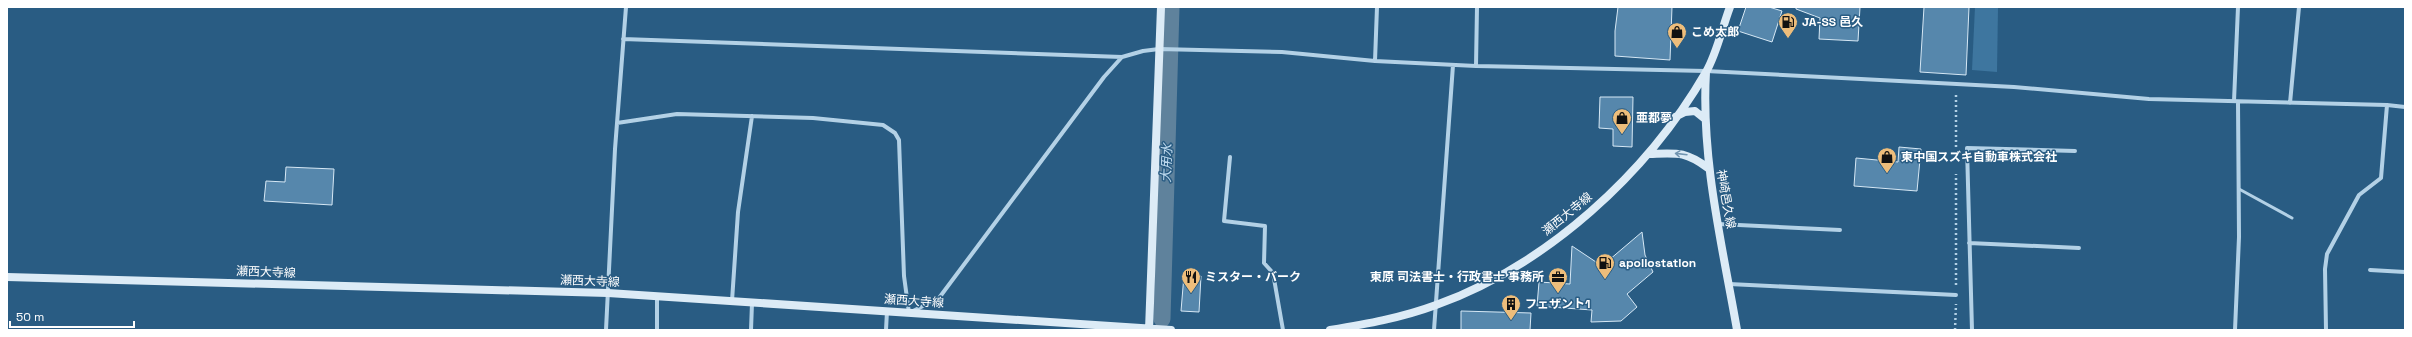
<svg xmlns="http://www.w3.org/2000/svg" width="2412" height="337" viewBox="0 0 2412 337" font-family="'Space Grotesk','Noto Sans JP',sans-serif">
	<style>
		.green { fill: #3e769f }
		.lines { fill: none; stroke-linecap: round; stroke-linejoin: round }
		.canal { stroke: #5f829c; stroke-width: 17 }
		.building { fill: #5687ac; stroke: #d6e8f5 }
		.path { stroke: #b3d1e6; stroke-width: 2.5; stroke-dasharray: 2 3; stroke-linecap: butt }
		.lane { stroke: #b3d1e6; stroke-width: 3 }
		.street { stroke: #b3d1e6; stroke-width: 4 }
		.secondary { stroke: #dcebf6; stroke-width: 8 }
		.oneway { stroke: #7195b1 }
		.labels { text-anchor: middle; stroke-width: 3; stroke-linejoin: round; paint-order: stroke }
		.poi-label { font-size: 12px; font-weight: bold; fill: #fff; stroke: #295c83; text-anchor: start }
		.street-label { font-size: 12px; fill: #fff; stroke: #295c83 }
		.water-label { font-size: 13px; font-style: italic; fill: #bfdaee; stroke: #295c83 }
	</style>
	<rect width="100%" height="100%" fill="#295c83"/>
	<path class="green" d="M1975,7h23l-1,65 -25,-2z"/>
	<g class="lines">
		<path class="canal" d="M1162,319l9,-312"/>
	</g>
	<path class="building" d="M1618,7h54l-2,53 -55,-4v-25z
		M1746,7h23l13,4 -10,31 -34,-11z
		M1796,7h64l-2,34 -39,-2 1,-21 -24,-9z
		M1924,7h45l-3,68 -46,-3z
		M1600,97h33l-1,50 -19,-1v-17l-14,-1z
		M1899,147l22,2 -4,42 -63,-5 2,-28 42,4z
		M286,167l48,2 -2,36 -68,-4 2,-20 19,1z
		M1642,232l3,23 8,17 -26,22 10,13 -16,14 -30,1 1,-12 -55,-4 2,-24 31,2 2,-38 30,20z
		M1184,275l17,1 -2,36 -18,-1z
		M1461,311l70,2 -1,17h-69z"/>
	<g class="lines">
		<path class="path" d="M1956,147v-53
			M1956,285v-111
			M1955,330l1,-26"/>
		<path class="lane" d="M2239,189l53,29"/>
		<path class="street" d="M623,39l499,18 21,-6 16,-2 123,3 93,9 101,5 230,5 155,8 153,8 135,12 238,6 18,2
			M1375,61l2,-54
			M1476,66l1,-59
			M2234,101l4,-94
			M2290,103l9,-96
			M617,123l60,-9 136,4 70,7 12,8 4,7 5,136 5,37 30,-15 165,-221 18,-20
			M1230,157l-6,64 41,5 -1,37 9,10 10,57
			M1718,224l122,6
			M1969,243l110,5
			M2370,270l35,2
			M1729,284l227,11
			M732,301l6,-89 14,-96
			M606,330l9,-181 11,-142
			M657,330v-33
			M751,330l1,-27
			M886,330l1,-19
			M1434,330l19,-265
			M1972,330l-5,-182 108,3
			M2235,330l4,-93 -1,-135
			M2326,330l-1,-61 2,-15 32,-59 22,-17 6,-73"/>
		<path class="secondary" d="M1706,72c-5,87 16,172 31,258
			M1675,117l10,-5 10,-1 10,8
			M1650,154c27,-1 35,-3 58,14
			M7,277l601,16 563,37
			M1149,330l12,-323
			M1330,330c36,-6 71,-12 106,-25 111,-40 211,-131 270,-233 11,-19 16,-44 24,-65"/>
	</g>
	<defs><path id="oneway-shaft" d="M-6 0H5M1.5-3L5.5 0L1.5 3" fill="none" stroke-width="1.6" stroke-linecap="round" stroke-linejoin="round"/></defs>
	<use class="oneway" href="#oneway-shaft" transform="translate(1681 154) rotate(-173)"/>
	<defs>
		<g id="fuel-pin" transform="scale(1)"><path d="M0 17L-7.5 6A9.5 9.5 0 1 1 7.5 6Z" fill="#edbd7b" stroke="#295c83"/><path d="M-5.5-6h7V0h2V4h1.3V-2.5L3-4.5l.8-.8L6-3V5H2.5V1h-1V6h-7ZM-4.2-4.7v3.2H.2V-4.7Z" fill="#111"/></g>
		<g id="shop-pin" transform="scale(1)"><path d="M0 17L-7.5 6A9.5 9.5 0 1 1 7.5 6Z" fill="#edbd7b" stroke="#295c83"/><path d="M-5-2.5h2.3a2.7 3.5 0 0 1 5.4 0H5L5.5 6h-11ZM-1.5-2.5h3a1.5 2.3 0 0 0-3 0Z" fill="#111"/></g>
		<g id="restaurant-pin" transform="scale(1)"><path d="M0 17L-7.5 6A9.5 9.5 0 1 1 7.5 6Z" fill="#edbd7b" stroke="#295c83"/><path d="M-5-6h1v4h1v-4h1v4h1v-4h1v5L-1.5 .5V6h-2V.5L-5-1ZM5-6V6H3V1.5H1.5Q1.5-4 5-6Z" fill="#111"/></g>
		<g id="office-pin" transform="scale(1)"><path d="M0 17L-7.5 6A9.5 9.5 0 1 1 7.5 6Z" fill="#edbd7b" stroke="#295c83"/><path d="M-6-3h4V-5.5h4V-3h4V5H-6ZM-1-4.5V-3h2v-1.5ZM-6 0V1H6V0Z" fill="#111"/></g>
		<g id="building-pin" transform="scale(1)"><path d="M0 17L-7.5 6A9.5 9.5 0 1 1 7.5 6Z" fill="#edbd7b" stroke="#295c83"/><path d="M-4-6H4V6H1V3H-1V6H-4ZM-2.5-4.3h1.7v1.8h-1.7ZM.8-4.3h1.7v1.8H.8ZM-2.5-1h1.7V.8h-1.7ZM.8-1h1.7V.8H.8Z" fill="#111"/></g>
	</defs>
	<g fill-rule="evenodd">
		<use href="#fuel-pin" x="1788" y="22"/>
		<use href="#shop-pin" x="1677" y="32"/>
		<use href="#shop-pin" x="1622" y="118"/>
		<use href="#shop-pin" x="1887" y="157"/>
		<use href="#fuel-pin" x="1605" y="263"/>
		<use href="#restaurant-pin" x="1191" y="277"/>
		<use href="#office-pin" x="1558" y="277"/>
		<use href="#building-pin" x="1511" y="304"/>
	</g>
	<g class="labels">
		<g class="poi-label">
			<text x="1802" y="26">JA-SS 邑久</text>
			<text x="1691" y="36">こめ太郎</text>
			<text x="1636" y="122">亜都夢</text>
			<text x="1901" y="161">東中国スズキ自動車株式会社</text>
			<text x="1619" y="267">apollostation</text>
			<text x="1205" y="281">ミスター・バーク</text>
			<text x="1544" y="281" text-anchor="end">東原 司法書士・行政書士 事務所</text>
			<text x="1525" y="308">フェザント1</text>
		</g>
		<g class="street-label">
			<text transform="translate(1726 199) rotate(80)" y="4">神崎邑久線</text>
			<text transform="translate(1567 214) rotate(-39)" y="4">瀬西大寺線</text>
			<text transform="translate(266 272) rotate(2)" y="4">瀬西大寺線</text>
			<text transform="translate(590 281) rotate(2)" y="4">瀬西大寺線</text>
			<text transform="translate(914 301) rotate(4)" y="4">瀬西大寺線</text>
		</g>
		<g class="water-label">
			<text transform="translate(1166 163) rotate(-88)" y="5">大用水</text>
		</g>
	</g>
	<rect width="2412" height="337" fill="none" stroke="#ffffff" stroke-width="16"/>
	<path d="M10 321v6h124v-6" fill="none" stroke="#ffffff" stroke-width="2"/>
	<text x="16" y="321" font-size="12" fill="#ffffff" stroke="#295c83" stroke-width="3" paint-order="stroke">50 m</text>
</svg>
